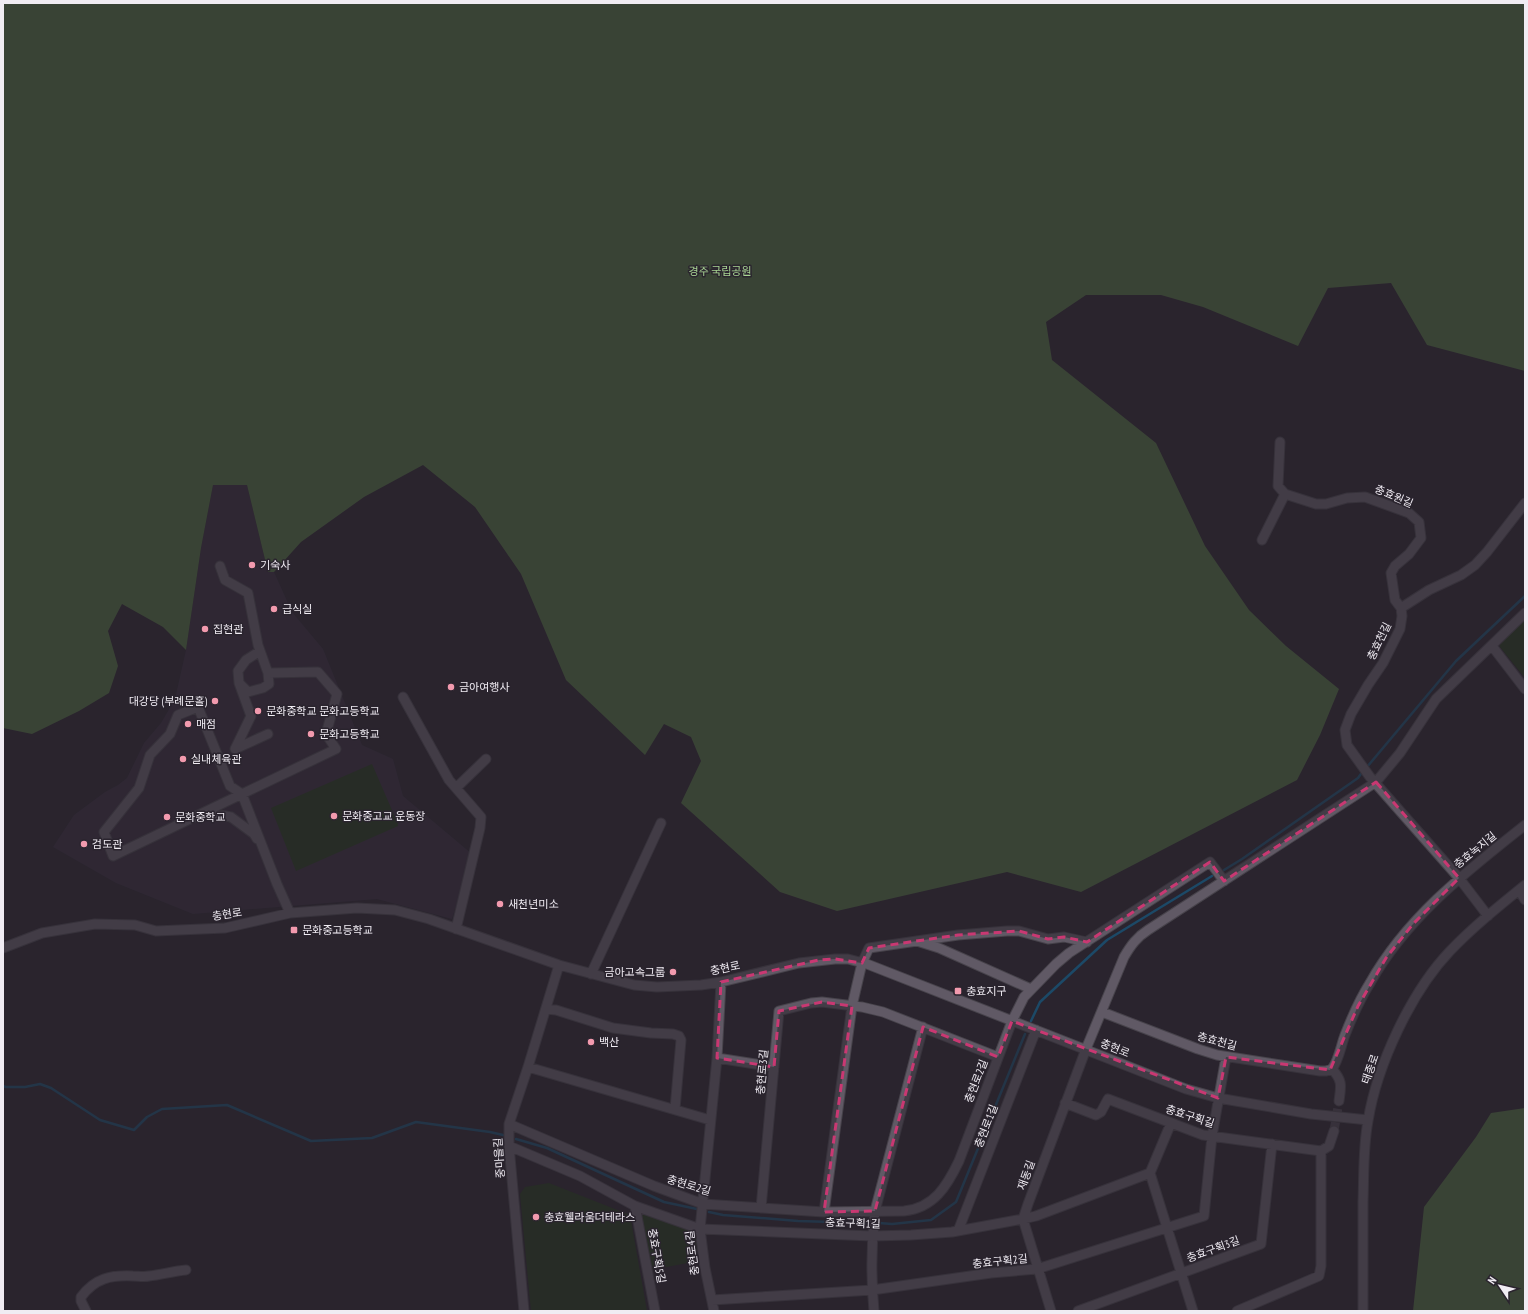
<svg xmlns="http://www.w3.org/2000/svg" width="1528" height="1314" viewBox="0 0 1528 1314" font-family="'PT Sans Narrow','Noto Sans KR',sans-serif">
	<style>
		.built { fill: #352c3b }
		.green { fill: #25361d }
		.forest { fill: #4d683f }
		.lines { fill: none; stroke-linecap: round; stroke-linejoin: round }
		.stream { stroke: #1c4967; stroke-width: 2.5 }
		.minor-tunnel { stroke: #48424c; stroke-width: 9; stroke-dasharray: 9 4.5; stroke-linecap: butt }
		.minor-casing { stroke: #47434b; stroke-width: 11 }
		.minor { stroke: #605965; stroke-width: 9 }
		.marked { fill: none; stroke: #c93872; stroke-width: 3; stroke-dasharray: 8 5; stroke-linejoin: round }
		.poi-dot { fill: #f29aae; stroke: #2a242e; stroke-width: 1.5 }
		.labels { text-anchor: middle; stroke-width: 3; stroke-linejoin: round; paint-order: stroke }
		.park-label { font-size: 11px; fill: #a8d493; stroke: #2a242e }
		.street-label { font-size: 11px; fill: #f0ecf3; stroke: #2a242e }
		.poi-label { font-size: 11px; fill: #f0ecf3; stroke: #2a242e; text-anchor: start }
	</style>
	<rect width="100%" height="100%" fill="#2a242e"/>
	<path class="built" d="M213,485h34l21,87h6l18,40 31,37 39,96 31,14 10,37 69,58 -20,65 -75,-20 -184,15 -77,-31 -63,-36 21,-32 31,-23 13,-7 9,-7 17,-35 17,-20 14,-24 11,-49 15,-102z"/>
	<path class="green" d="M1525,618v60l-25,-31v-7z
		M372,764l26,60v2l-102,45 -25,-63z
		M549,1183l81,32 17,96h-116l-11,-117 5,-7z
		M640,1212l52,17 4,9 2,23 -47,9z"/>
	<path class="forest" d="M3,3h1522v368l-98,-26 -36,-62 -63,5 -30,58 -95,-39 -42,-12h-75l-40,27 6,38 104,83 49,103 44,64 37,36 53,43 -19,46 -23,45 -216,112 -74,-20 -170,39 -57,-19 -99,-89 20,-42 -10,-24 -27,-13 -19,31 -79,-75 -45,-106 -46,-67 -52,-42 -59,32 -63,45 -27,30h-6l-21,-87h-34l-12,63 -15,102 -23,-23 -41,-23 -14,27 10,35 -9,27 -30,18 -47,23 -29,-6z
		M1525,1108v203h-112l11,-104 52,-70 15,-24z"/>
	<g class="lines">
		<path class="stream" d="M1367,767l89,-106 69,-65
			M1224,870l18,-11 116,-81 5,-7
			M1031,1021l9,-19 67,-62 105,-64
			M3,1086l3,1h19l15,-3 11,4 49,32 34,10 13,-13 15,-8 65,-4 84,36 61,-3 44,-16 74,10 13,3
			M516,1139l31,9 117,54 33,7
			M709,1212l14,3 75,6 68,2
			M879,1223l13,1 39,-4 25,-18 69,-168"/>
		<path class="minor-tunnel" d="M1334,1131l5,-30"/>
		<g class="minor-casing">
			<path id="minor" d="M1280,442l-2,44 7,8
				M1262,540l23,-46 31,10h10l21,-6 18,-1 44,16 10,9 2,16 -12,16 -14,12 -4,7 4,27 6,8
				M220,566l5,14 23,13 10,52 10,28 50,-1 19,22 -11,40 10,15 -94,45 -12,-8 -32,-79 -20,8 -8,19 -20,21 -11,33 -35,44 9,24 129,-62 35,90 13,29
				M1492,646l33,43
				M240,684l8,8 15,-4 6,-4 -1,-11
				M403,697l46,83 32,37 -1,11 -24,101
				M235,749l16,-33 -12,-33 -1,-12 8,-11 14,-9
				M235,749l33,-15
				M456,788l30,-29
				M205,812l26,5 23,17 3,5
				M1519,890l6,10
				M1488,916l-29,-38 -89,-101 -23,-32 -2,-15 6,-16 17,-29 15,-22 17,-34 2,-13 -1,-8 28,-18 32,-15 14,-10 12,-13 38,-49
				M920,942l19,6 92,41
				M3,948l39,-15 53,-9 40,1 21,6 69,-3 65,-15 67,-5 38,2 34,9 130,46 75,20 23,2 44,-2 20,-3 78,-19 36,-4h13l19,5 319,125 32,9 93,16 57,6
				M591,974l70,-151
				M546,1009l10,1 57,18 38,5 22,1 6,2 2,4 -6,69
				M1102,1012l96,37 19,6 103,16h6l6,-2
				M717,1058l57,9
				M528,1067l182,53
				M1332,1069c7,-9 9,-24 13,-34 7,-18 15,-36 25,-52 37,-66 97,-112 155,-158
				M1332,1069c11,12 9,17 7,32
				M1065,1103l31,12 5,-3 7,-13 95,36 118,16
				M509,1124l145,62 49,18 121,8 80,-1c30,-3 43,-25 55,-50l53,-140 12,-24 32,-33 13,-11 141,-91 14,19
				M509,1146l71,30 55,30 65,23 172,7 39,-1 41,-3 71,-13 13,-3 114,-43 21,-50
				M1150,1173l43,138
				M635,1206l20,105
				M761,1208l18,-197 32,-8 11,-1 40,5 21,5 115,45
				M824,1212l28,-206 10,-43 7,-15 89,-13 49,-4h12l29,8 16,-2 23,5
				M958,1231l78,-201
				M712,1300l160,-10 119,-17 46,-4 167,-53 8,-80 14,-79
				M86,1311l-5,-10v-4c14,-19 30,-22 52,-21 5,0 11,1 16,0 12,-1 24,-5 37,-6
				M524,1311l-15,-165v-22l19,-57 31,-102
				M714,1311l-9,-43 -5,-39 17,-171 4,-76
				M874,1311c-3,-33 -3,-66 1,-100l48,-184
				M1051,1311l-28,-92 5,-15 58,-155 38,-92c7,-12 13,-20 24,-27l228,-148 24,-29 36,-54 89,-86
				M1078,1311l183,-67 11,-100
				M1237,1311l82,-35 2,-10v-115l8,-5 5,-15
				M1363,1311c0,-36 0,-73 0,-109 1,-27 0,-55 5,-81 9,-56 43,-129 82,-170 23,-24 49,-45 75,-66"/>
		</g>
		<use href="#minor" class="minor"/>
	</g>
	<path d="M0 0H1528V1314H0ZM1376,782l83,96 -46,46 -27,34 -28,48 -28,64 -104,-13 -8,41 -206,-77 -14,36 -75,-30 -48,184 -51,1 28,-206 -30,-4 -43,9 -5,56 -57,-9 4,-76 98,-22 16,-1 27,4 7,-15 89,-13 61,-4 29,8 16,-2 23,5 123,-80 14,19z" fill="#2a242e" fill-opacity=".55" fill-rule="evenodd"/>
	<path class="marked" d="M1376,782l83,96 -46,46 -27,34 -28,48 -28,64 -104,-13 -8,41 -206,-77 -14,36 -75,-30 -48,184 -51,1 28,-206 -30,-4 -43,9 -5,56 -57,-9 4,-76 98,-22 16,-1 27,4 7,-15 89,-13 61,-4 29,8 16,-2 23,5 123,-80 14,19z"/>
	<g class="poi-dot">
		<circle cx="252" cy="565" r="4"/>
		<circle cx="274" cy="609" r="4"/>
		<circle cx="205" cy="629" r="4"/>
		<circle cx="451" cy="687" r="4"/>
		<circle cx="215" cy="701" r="4"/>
		<circle cx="258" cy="711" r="4"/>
		<circle cx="188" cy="724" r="4"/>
		<circle cx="311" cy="734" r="4"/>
		<circle cx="183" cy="759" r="4"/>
		<circle cx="334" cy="816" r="4"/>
		<circle cx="167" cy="817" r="4"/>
		<circle cx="84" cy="844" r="4"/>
		<circle cx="500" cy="904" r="4"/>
		<rect x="290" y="926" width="8" height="8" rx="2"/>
		<circle cx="673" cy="972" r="4"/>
		<rect x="954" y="987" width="8" height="8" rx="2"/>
		<circle cx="591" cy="1042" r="4"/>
		<circle cx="536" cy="1217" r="4"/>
	</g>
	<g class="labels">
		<g class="park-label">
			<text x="720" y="275">경주 국립공원</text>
		</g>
		<g class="street-label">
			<text transform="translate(1394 496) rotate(23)" y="4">충효원길</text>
			<text transform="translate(1379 641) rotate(-64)" y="4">충효천길</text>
			<text transform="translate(1475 850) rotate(-39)" y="4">충효녹지길</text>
			<text transform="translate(227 914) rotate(-9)" y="4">충현로</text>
			<text transform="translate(725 968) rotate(-12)" y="4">충현로</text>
			<text transform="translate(1217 1041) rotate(15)" y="4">충효천길</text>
			<text transform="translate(1115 1048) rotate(22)" y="4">충현로</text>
			<text transform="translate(1370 1069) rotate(-71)" y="4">태종로</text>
			<text transform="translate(762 1072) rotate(-85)" y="4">충현로3길</text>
			<text transform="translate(976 1081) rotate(-69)" y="4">충현로2길</text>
			<text transform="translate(1190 1116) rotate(18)" y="4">충효구획길</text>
			<text transform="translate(986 1126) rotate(-69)" y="4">충현로1길</text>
			<text transform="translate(499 1158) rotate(-94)" y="4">중마을길</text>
			<text transform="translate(1026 1175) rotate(-70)" y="4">재동길</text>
			<text transform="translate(689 1185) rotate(17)" y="4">충현로2길</text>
			<text transform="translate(853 1223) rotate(2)" y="4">충효구획1길</text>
			<text transform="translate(1213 1249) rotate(-20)" y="4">충효구획3길</text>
			<text transform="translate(692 1253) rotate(-97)" y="4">충현로4길</text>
			<text transform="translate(657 1256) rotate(80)" y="4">충효구획5길</text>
			<text transform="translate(1000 1261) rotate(-6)" y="4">충효구획2길</text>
		</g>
		<g class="poi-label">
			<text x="260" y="569">기숙사</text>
			<text x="282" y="613">급식실</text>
			<text x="213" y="633">집현관</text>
			<text x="459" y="691">금아여행사</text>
			<text x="207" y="705" text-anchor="end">대강당 (부례문홀)</text>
			<text x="266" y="715">문화중학교 문화고등학교</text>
			<text x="196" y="728">매점</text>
			<text x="319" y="738">문화고등학교</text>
			<text x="191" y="763">실내체육관</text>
			<text x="342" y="820">문화중고교 운동장</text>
			<text x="175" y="821">문화중학교</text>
			<text x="92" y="848">검도관</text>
			<text x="508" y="908">새천년미소</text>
			<text x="302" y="934">문화중고등학교</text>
			<text x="665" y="976" text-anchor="end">금아고속그룹</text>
			<text x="966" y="995">충효지구</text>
			<text x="599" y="1046">백산</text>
			<text x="544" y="1221">충효웰라움더테라스</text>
		</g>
	</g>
	<rect width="1528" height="1314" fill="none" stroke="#f0ecf3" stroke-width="8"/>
	<g transform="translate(1500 1286) rotate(305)" stroke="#2a242e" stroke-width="3" paint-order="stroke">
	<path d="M0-3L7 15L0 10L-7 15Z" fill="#f0ecf3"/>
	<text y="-6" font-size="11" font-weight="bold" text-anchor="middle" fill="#f0ecf3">N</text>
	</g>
</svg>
